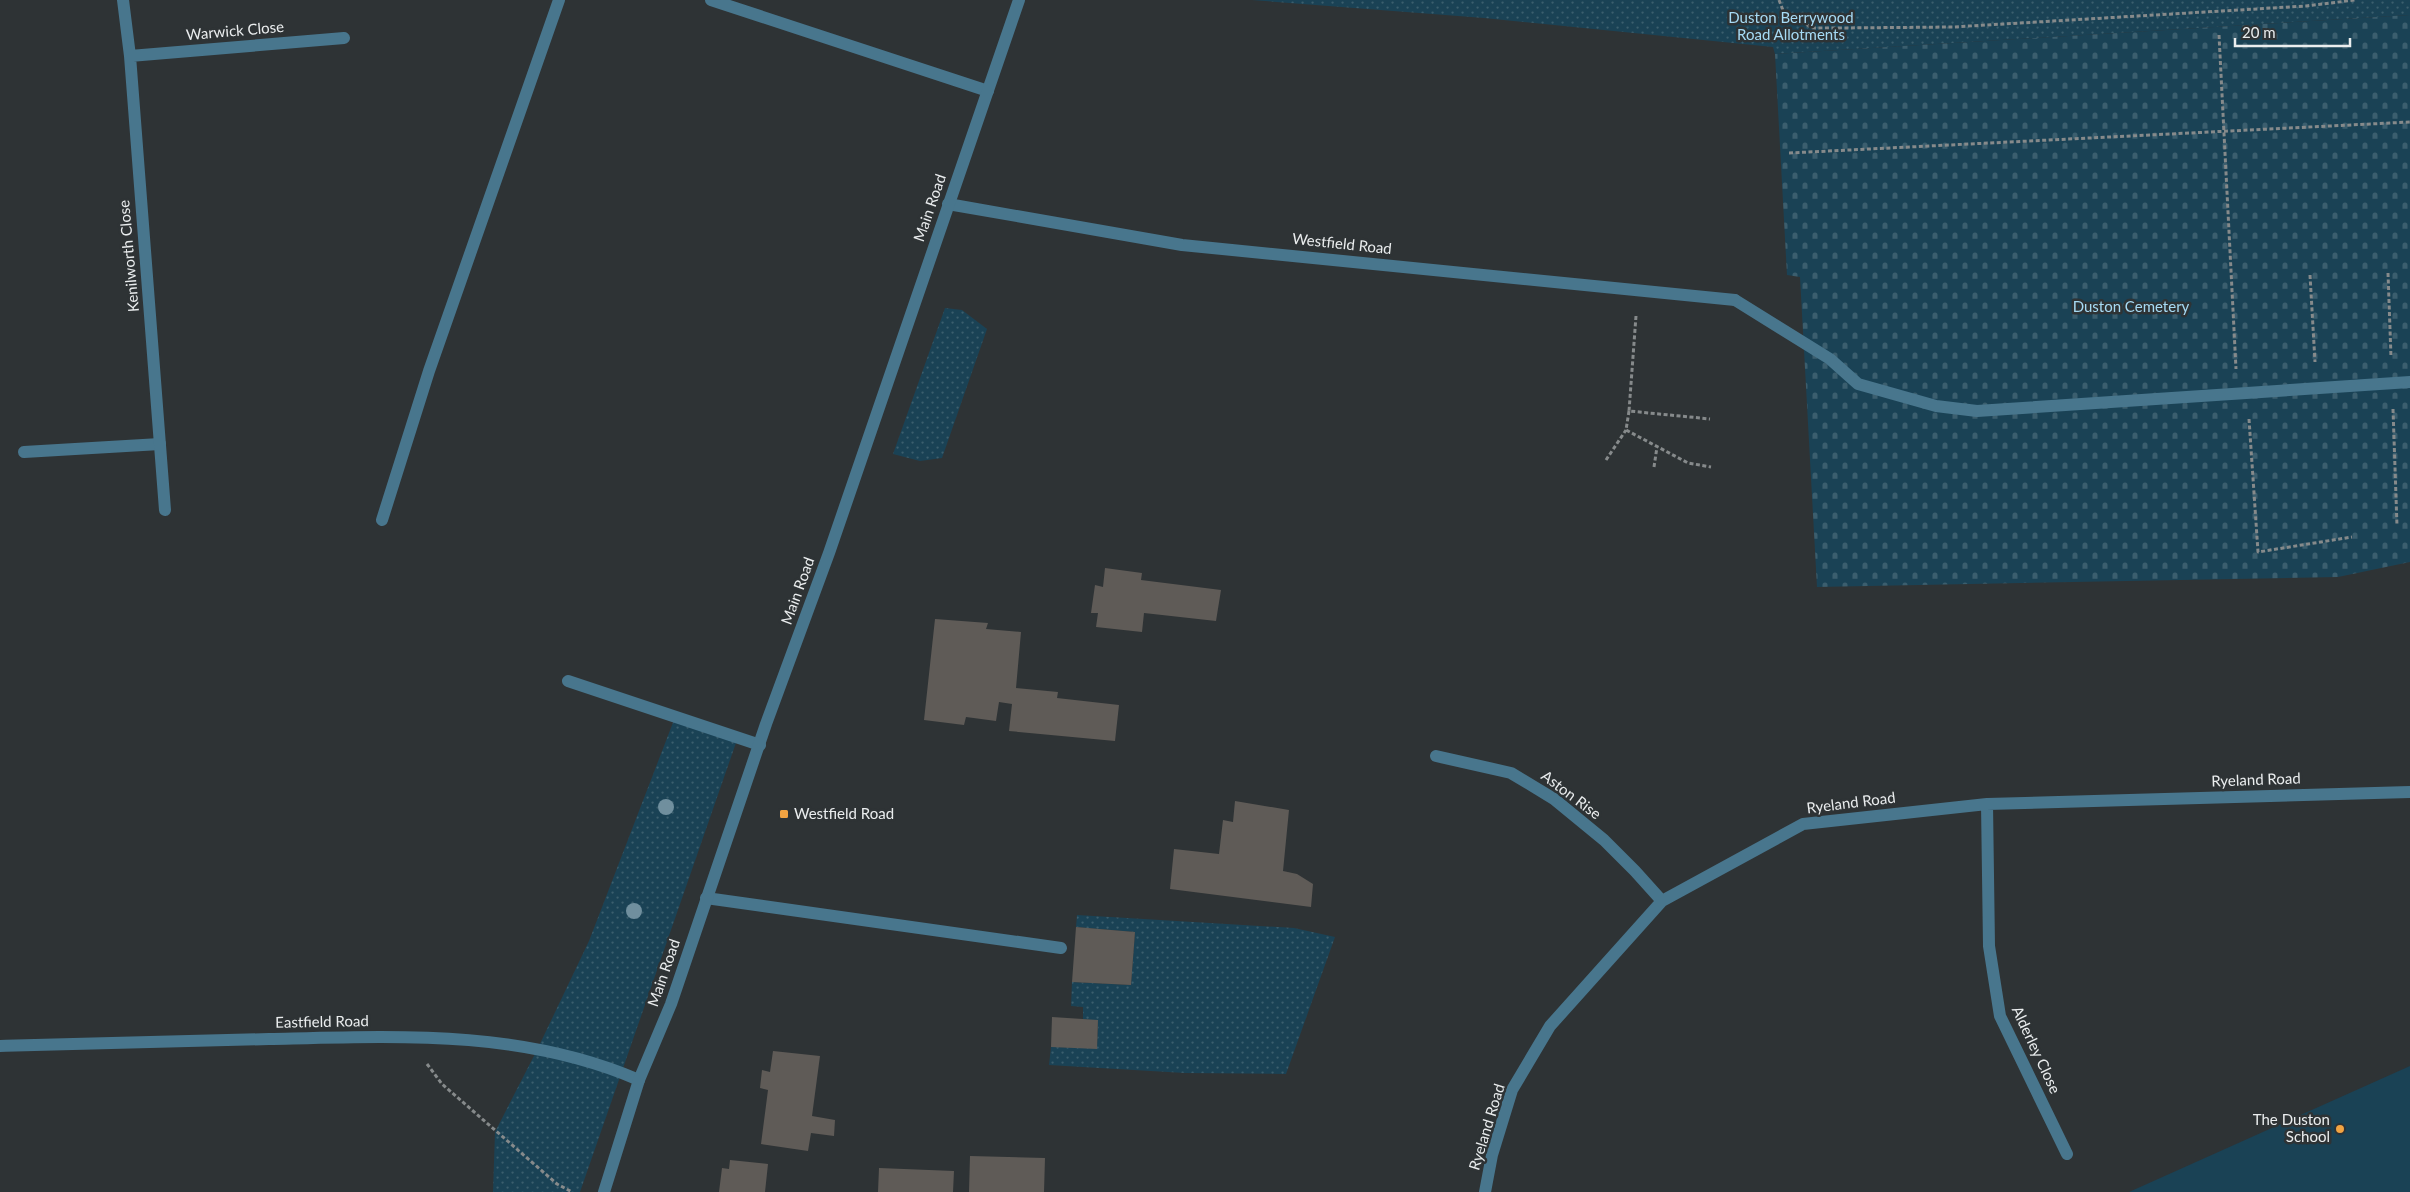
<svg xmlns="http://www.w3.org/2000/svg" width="2410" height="1192" viewBox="0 0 2410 1192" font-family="Lato,sans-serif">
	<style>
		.grass { fill: url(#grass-dots) }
		.cemetery { fill: url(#cemetery-stones) }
		.park { fill: #1a4255 }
		.building { fill: #5f5b57 }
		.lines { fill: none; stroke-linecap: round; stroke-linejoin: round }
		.path { stroke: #868a8b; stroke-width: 3; stroke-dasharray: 4 2.5; stroke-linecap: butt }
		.service { stroke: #48768d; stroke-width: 12 }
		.minor { stroke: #48768d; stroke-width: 12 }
		.tertiary { stroke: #48768d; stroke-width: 12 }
		.tree { fill: #708f9e }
		.poi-dot { fill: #f3a442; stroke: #2e3335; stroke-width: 2 }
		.labels { text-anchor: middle; stroke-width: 5; stroke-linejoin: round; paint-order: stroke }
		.park-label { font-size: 15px; fill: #a6daf4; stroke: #2e3335 }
		.street-label { font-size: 15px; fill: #eaedee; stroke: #2e3335 }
		.poi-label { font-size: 15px; fill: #eaedee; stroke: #2e3335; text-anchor: start }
	</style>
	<defs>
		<pattern id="grass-dots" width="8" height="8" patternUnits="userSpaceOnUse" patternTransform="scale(1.25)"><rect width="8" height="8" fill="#1a4255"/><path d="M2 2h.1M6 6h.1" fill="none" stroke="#3b5e6e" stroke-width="1.8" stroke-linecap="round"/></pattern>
		<pattern id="cemetery-stones" width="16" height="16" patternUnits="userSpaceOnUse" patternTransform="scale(1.25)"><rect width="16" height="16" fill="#1a4255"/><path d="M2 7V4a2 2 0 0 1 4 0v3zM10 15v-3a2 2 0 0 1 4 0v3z" fill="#3b5e6e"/></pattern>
	</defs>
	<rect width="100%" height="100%" fill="#2e3335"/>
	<path class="grass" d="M1252,0h1158v15l-635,39 -2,-7 -289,-29z
		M945,308l17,2 25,19 -45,129 -22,3 -27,-7z
		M674,720l64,17 -158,455h-87l2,-60 42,-82 52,-109z
		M1077,915l217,13 41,9 -49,137 -101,-1 -136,-8 2,-18 46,1 1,-27 -15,-2v-12l-12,-1 1,-24 59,3 4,-53 -59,-5z"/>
	<path class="cemetery" d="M2410,15v547l-72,15 -521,10 -17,-310 -13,-2 -12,-221z"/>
	<path class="park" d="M2410,1066v126h-281z"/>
	<path class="building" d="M1105,568l37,5 -1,7 80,10 -5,31 -72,-8 -2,19 -46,-5 2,-14h-7l4,-28 8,2z
		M935,619l53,4 -2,6 35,3 -5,56 42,4 -1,6 62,7 -4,36 -106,-10 3,-27 -13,-2 -3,19 -30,-4 -2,8 -40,-5z
		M1235,801l54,9 -6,61 14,3 16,10 -2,23 -141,-18 4,-40 45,5 4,-34 10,2z
		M1076,927l59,5 -4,53 -59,-3z
		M1052,1017l46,3 -1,29 -46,-2z
		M773,1051l47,5 -8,60 23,4 -1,16 -23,-3 -3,18 -47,-7 7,-54 -8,-2 2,-18 8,2z
		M970,1156l75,2 -1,34h-75z
		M730,1160l38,4 -3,28h-46l3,-24 7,1z
		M879,1168l75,3 -1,21h-75z"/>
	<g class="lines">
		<path class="path" d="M1779,0l5,13 29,15h25l115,-1 353,-21 49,-6
			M2219,35l17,334
			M1789,153l621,-31
			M2388,273l3,84
			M2310,275l5,87
			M1636,316l-7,95 81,8
			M2393,409l4,117
			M1629,411l-3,19 62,33 23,4
			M2249,419l9,133 94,-15
			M1606,460l20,-30
			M1654,467l3,-20
			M427,1064l15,20 115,100 15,8"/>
		<path class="service" d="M711,0l277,91
			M1735,300l95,59 28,25 78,22 41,5 433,-29
			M24,452l136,-8
			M382,520l47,-149 130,-371
			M568,681l192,64
			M706,898l355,50"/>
		<path class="minor" d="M123,0l7,56 35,454
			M130,56l214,-18
			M948,204l234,41 553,55
			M1436,756l75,17 43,26 50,41 31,31 27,30
			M1987,804l2,142 11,70 67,138
			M0,1046c90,-2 180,-5 269,-7 125,-3 253,-10 370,41
			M1485,1192l7,-37 20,-65 38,-64 112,-125 141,-77 184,-20 423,-12"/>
		<path class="tertiary" d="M604,1192l35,-112 32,-76 95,-280 63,-171 190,-553"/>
	</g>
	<g class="tree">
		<circle cx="666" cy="807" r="8"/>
		<circle cx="634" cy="911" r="8"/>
	</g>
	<g class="poi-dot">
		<rect x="779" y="809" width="10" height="10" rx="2.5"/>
		<circle cx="2340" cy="1129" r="5"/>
	</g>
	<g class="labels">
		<g class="park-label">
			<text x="1791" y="23">Duston Berrywood<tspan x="1791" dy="17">Road Allotments</tspan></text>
			<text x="2131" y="312">Duston Cemetery</text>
		</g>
		<g class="street-label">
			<text transform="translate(235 31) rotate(-5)" y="5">Warwick Close</text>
			<text transform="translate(930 208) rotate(-71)" y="5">Main Road</text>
			<text transform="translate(1342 244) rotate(6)" y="5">Westfield Road</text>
			<text transform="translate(129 256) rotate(-95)" y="5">Kenilworth Close</text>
			<text transform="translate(798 591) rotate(-70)" y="5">Main Road</text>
			<text transform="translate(2256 780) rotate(-2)" y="5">Ryeland Road</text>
			<text transform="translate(1571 795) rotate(37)" y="5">Aston Rise</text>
			<text transform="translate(1851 803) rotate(-7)" y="5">Ryeland Road</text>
			<text transform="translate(664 973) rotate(-71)" y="5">Main Road</text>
			<text transform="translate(322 1022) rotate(-1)" y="5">Eastfield Road</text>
			<text transform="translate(2036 1050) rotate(65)" y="5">Alderley Close</text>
			<text transform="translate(1487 1127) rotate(-73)" y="5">Ryeland Road</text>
		</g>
		<g class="poi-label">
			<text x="794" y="819">Westfield Road</text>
			<text x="2330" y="1125" text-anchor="end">The Duston<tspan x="2330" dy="17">School</tspan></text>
		</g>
	</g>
	<path d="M2235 38v8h115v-8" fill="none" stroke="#eaedee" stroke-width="2.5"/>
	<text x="2242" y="38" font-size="15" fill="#eaedee" stroke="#2e3335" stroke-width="4" paint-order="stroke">20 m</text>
</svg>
